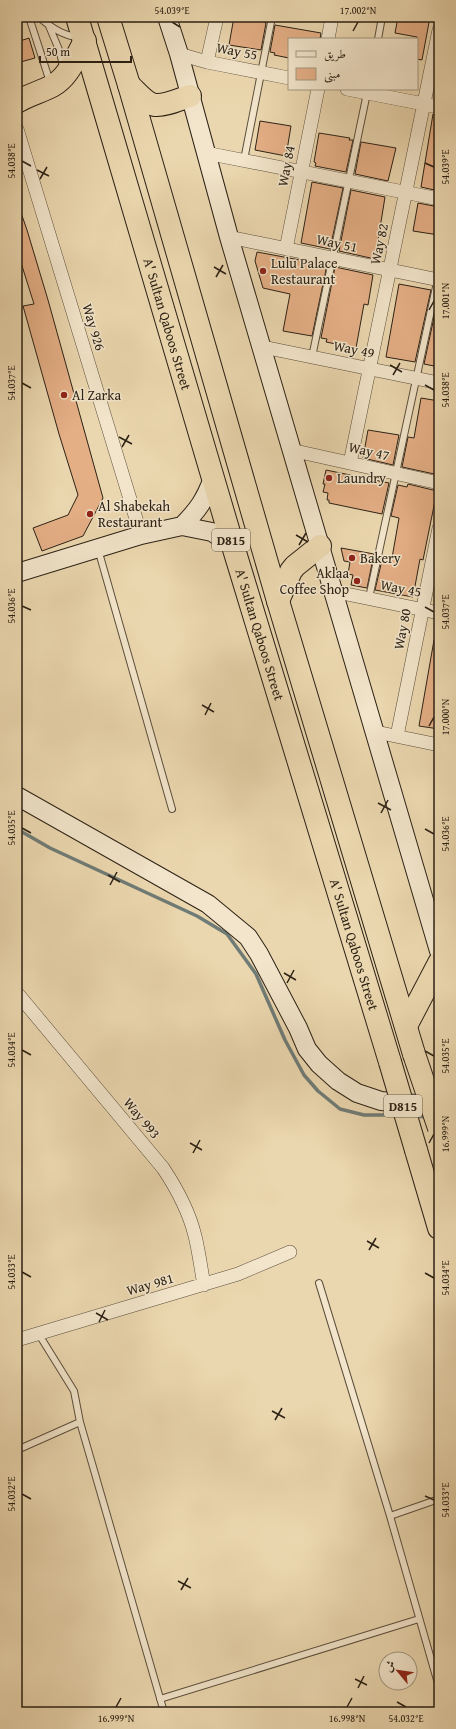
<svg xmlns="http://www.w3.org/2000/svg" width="456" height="1729" viewBox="0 0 456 1729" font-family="'Gentium Book Plus',Amiri,serif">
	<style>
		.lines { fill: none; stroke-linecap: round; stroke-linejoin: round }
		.stream { stroke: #6f7b76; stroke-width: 3.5 }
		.building { fill: #e5af86; stroke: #2b2115 }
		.lane-casing { stroke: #5b4e3c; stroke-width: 8 }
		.street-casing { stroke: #5b4e3c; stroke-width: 14 }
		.secondary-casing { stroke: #2b2115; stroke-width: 20 }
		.highway-casing { stroke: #2b2115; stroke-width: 24 }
		.lane { stroke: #f2e5cb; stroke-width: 6 }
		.street { stroke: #f2e5cb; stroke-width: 13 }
		.secondary { stroke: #f2e5cb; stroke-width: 18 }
		.highway { stroke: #ebd7af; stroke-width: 22 }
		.highway-bridge-casing { stroke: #2b2115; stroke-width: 24; stroke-linecap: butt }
		.highway-bridge { stroke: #ebd7af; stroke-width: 22 }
		.ticks { fill: none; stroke: #2b2115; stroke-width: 1.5 }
		.poi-dot { fill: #8f2418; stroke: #f2e5cb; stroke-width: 1.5 }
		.labels { text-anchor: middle; stroke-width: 3; stroke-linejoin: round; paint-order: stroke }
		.shield { fill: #f2e5cb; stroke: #675c4c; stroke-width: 1 }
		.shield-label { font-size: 13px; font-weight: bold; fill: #2b2115 }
		.street-label { font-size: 14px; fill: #2b2115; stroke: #f2e5cb }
		.poi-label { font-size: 14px; fill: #2b2115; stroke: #f2e5cb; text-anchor: start }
		.neatline { fill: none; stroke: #2b2115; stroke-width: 1.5 }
		.ticks-label { font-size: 10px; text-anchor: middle; fill: #2b2115 }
	</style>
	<rect width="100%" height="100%" fill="#ebd7af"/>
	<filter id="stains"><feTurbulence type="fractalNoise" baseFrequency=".005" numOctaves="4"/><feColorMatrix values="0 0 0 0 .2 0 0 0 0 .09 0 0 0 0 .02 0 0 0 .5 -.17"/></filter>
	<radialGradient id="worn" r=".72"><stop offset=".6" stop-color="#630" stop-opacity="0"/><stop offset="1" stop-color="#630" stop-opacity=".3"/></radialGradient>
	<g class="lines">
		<path class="stream" d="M17,829l33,19 147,68 30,18 29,40 29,66 19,35 14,16 22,18 24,6h34
			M414,1116l14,1"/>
	</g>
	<path class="building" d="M234,17h11l20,3v3h1l-5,27 -32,-5z
		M398,17h32l-8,43 -5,-1v-22l-22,-4z
		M275,25l46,8 -1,6h-31v19l-15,-3 1,-2 -5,-1z
		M29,38l6,20 -18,5v-21z
		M433,114l6,1v76l-18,-4z
		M260,121l31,5 -5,30 -31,-6z
		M319,133l31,5 -1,2h4l-7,32 -31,-6 1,-3 -2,-1z
		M361,142l35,6 -8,33 -33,-7z
		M312,182l31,6 -13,61 -29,-6z
		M351,190l34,7 -10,62 -36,-8z
		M418,203l21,4v28l-26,-4z
		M17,207h2l8,23 21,70 55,198 -20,38 -41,15 -9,-23 35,-13 10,-20 -19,-61 -36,-128 11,-2 -17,-54z
		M257,252l70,13 -15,71 -29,-5 7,-37 -27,-6 -8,-27z
		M335,267l38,8 -5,30 -4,-1 -8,44 -30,-6 1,-3 -6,-1z
		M399,284l32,6 -16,72 -29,-5z
		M439,294v73l-15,-3z
		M421,398l18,3v74l-37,-8 6,-30 6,1z
		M368,430l31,5 -6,30 -30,-7z
		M326,470l63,13 -7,31 -53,-11v-3h-2l1,-7 -5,-1 2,-8h-2z
		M408,484l29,7 -14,69 -3,-1 -7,38 -38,-7 8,-34 9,2 7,-40 -8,-2 7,-31 9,2z
		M341,548l33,6 -7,34 -16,-3 2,-10 -5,-1 2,-12 -6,-1z
		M434,640h5v89l-20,-3z"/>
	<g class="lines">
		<g class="lane-casing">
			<path id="lane" d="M29,17l21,65
				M39,17c10,9 25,19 39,20
				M49,26l11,26 3,15
				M378,39l4,-22
				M244,160l28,-143
				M312,357l55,-264
				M98,549l74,260
				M369,598l70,-325
				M319,1283l71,233 49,171
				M38,1333l36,58 6,31
				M17,1450l63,-28 84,290
				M390,1516l49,-17
				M160,1699l259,-80"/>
		</g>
		<g class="street-casing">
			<path id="street" d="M328,39l4,-22
				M179,54l28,8 82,16
				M207,62l10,-45
				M347,89l92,18
				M17,129l124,406
				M206,153l233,46
				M229,237l210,43
				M286,249l32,-160
				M263,347l176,36
				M291,450l148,33
				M350,463l89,-433
				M332,591l107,22
				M376,732l63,13
				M397,736l42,-208
				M17,993l146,175c14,21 26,43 32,68 4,16 6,33 9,49
				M17,1340l221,-66 52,-22"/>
		</g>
		<g class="secondary-casing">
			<path id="secondary" d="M167,17l12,37 50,183 210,714
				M182,526c16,-16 23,-26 31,-48
				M17,573l124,-38 41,-9 30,6 21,14
				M17,796l191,108 40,33 11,17 39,74 9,21 12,15 19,17 19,12 24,8 58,5"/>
		</g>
		<g class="highway-casing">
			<g id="highway">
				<path id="s1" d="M77,17l156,529 157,516"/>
				<path d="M108,17l21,68 149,516 136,453"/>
				<path d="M129,85c7,6 17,19 26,20 11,1 25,-6 35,-9"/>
				<path d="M17,102c11,-7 24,-10 35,-16 17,-9 24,-30 33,-45"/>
				<path d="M278,601l13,-30 4,-5 25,-20"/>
				<path d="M406,1026l33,-63"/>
				<path d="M416,1150l23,78"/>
			</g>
		</g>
		<use href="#lane" class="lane"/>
		<use href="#street" class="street"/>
		<use href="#secondary" class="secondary"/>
		<use href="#highway" class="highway"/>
		<g class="highway-bridge-casing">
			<path id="highway-bridge" d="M414,1054l25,74
				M390,1062l26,88"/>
		</g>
		<use href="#highway-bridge" class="highway-bridge"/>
	</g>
	<path class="ticks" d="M172,22l8,5M353,31l5,-9M22,161l9,5M425,163l9,4M37,170l12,6M40,179l7,-12M214,267l12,7M216,277l7,-12M429,310l5,-9M390,365l12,7M393,375l7,-12M22,383l9,5M425,385l9,5M119,437l13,7M122,447l7,-12M296,535l12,7M299,545l7,-12M22,606l9,4M425,607l9,5M202,705l12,7M205,715l6,-12M429,726l5,-9M378,803l13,7M381,813l7,-13M22,828l9,5M425,829l9,5M108,875l12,7M110,885l7,-13M284,973l12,7M287,983l7,-13M22,1050l9,5M425,1051l9,5M190,1143l12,7M429,1143l5,-9M193,1153l7,-13M367,1241l12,7M369,1250l7,-12M22,1272l9,5M425,1273l9,5M96,1313l12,7M99,1322l6,-12M272,1411l13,7M275,1420l7,-12M22,1494l9,5M425,1496l9,4M178,1581l13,7M181,1590l7,-12M355,1679l12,6M358,1688l6,-12M397,1702l9,5M116,1707l5,-9M347,1707l5,-9"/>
	<g class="poi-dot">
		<circle cx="263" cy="271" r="4"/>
		<circle cx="64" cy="395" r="4"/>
		<circle cx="329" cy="478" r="4"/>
		<circle cx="90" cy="514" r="4"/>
		<circle cx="352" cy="558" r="4"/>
		<circle cx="357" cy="581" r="4"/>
	</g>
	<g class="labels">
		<g class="shield">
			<rect x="212" y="529" width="38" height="22" rx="3"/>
			<rect x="384" y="1095" width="38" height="22" rx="3"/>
		</g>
		<g class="shield-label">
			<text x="231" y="545">D815</text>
			<text x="403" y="1111">D815</text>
		</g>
		<g class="street-label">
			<text transform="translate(237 51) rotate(11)" y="5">Way 55</text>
			<text transform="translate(286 166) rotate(-79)" y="5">Way 84</text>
			<text transform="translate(337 243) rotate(12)" y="5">Way 51</text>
			<text transform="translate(379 244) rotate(-78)" y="5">Way 82</text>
			<text dy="5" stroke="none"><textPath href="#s1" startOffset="320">A' Sultan Qaboos Street</textPath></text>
			<text transform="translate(94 327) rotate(73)" y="5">Way 926</text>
			<text transform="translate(354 349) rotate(11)" y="5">Way 49</text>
			<text transform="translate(369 451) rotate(13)" y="5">Way 47</text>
			<text transform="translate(401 588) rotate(11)" y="5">Way 45</text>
			<text transform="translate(402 629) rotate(-79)" y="5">Way 80</text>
			<text dy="5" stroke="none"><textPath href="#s1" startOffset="644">A' Sultan Qaboos Street</textPath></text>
			<text dy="5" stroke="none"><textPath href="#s1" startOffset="968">A' Sultan Qaboos Street</textPath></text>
			<text transform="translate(142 1118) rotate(50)" y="5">Way 993</text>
			<text transform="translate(150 1284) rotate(-16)" y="5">Way 981</text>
		</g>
		<g class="poi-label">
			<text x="271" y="268">Lulu Palace<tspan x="271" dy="16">Restaurant</tspan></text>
			<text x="72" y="400">Al Zarka</text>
			<text x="337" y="483">Laundry</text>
			<text x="98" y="511">Al Shabekah<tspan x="98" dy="16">Restaurant</tspan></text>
			<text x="360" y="563">Bakery</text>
			<text x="349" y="578" text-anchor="end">Aklaa<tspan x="349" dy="16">Coffee Shop</tspan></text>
		</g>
	</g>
	<rect width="456" height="1729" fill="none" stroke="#ebd7af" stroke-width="44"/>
	<rect x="288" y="38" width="130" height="52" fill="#f2e5cb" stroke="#a29782"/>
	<rect x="296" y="51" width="20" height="6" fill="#f2e5cb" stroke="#a29782"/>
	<text x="324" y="58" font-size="12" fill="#2b2115">طريق</text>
	<rect x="296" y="68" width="20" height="12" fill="#e5af86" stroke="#a29782"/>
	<text x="324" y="78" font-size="12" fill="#2b2115">مبنى</text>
	<g transform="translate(398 1671) rotate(299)"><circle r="19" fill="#f2e5cb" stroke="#a29782"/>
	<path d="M0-3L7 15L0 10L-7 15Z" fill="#8f2418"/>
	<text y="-6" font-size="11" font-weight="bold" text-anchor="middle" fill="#2b2115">ش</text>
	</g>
	<path d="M40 56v6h91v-6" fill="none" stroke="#2b2115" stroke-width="2"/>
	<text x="46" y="56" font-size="12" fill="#2b2115" stroke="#f2e5cb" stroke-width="3" paint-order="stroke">50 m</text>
	<rect x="22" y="22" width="412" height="1685" class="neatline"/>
	<g class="ticks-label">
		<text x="172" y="14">54.039°E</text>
		<text x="358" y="14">17.002°N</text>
		<text transform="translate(11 161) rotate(-90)" y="4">54.038°E</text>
		<text transform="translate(445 167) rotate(-90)" y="4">54.039°E</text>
		<text transform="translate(445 301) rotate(-90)" y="4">17.001°N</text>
		<text transform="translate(11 383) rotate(-90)" y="4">54.037°E</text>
		<text transform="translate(445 390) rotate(-90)" y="4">54.038°E</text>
		<text transform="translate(11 606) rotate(-90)" y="4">54.036°E</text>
		<text transform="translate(445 612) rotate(-90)" y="4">54.037°E</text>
		<text transform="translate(445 717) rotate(-90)" y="4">17.000°N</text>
		<text transform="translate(11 828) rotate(-90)" y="4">54.035°E</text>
		<text transform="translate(445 834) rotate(-90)" y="4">54.036°E</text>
		<text transform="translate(11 1050) rotate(-90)" y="4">54.034°E</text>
		<text transform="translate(445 1056) rotate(-90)" y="4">54.035°E</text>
		<text transform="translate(445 1134) rotate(-90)" y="4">16.999°N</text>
		<text transform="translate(11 1272) rotate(-90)" y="4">54.033°E</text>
		<text transform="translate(445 1278) rotate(-90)" y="4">54.034°E</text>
		<text transform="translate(11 1494) rotate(-90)" y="4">54.032°E</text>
		<text transform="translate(445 1500) rotate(-90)" y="4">54.033°E</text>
		<text x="116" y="1722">16.999°N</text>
		<text x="347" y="1722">16.998°N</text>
		<text x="406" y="1722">54.032°E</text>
	</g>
	<rect width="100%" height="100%" filter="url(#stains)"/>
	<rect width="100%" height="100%" fill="url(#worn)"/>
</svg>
